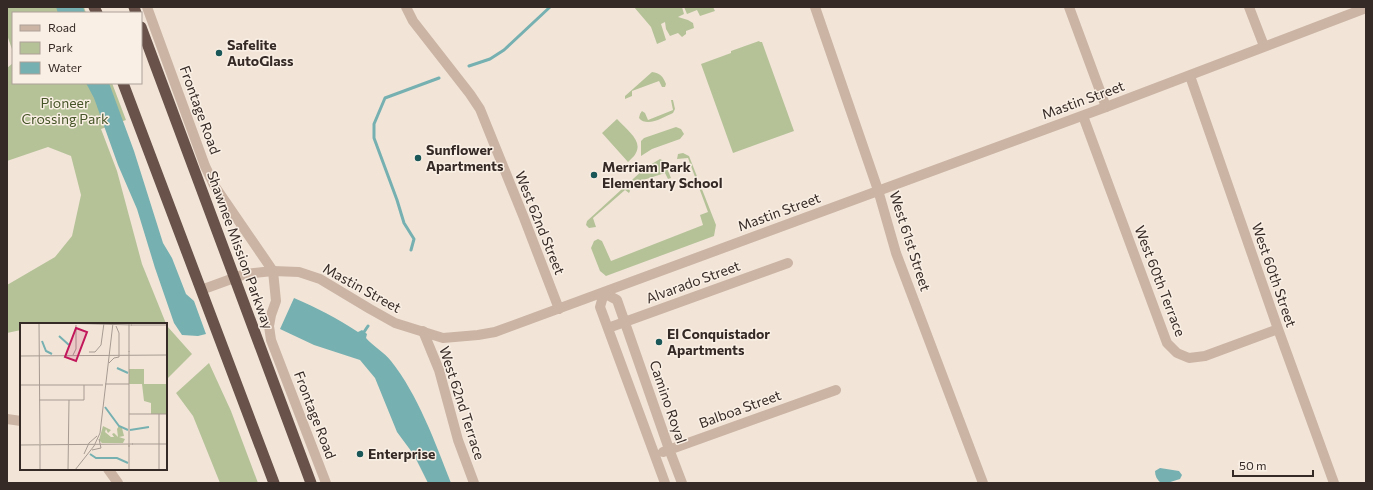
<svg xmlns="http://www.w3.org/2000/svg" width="1373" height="490" viewBox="0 0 1373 490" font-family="Commissioner,sans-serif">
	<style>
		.green { fill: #b5c298 }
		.water { fill: #76b0b1 }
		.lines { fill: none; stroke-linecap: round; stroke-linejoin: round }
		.stream { stroke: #76b0b1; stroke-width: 3 }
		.minor { stroke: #cbb4a4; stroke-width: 10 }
		.tertiary { stroke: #cbb4a4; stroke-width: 10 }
		.trunk { stroke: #685249; stroke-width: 11 }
		.poi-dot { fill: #195759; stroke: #faefe4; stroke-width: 1.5 }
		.labels { text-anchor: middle; stroke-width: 3; stroke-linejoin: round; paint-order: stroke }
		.poi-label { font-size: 14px; font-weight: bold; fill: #362a26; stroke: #faefe4; text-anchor: start }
		.street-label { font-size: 14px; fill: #362a26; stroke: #faefe4 }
		.park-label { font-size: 14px; fill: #465528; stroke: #faefe4 }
		.inset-river { fill: none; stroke: #76b0b1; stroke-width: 2 }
		.inset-road { fill: none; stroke: #a79a91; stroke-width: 1 }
		.view { fill: #c2185b; fill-opacity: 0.15; stroke: #c2185b; stroke-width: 2 }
		.inset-edge { fill: none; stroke: #362a26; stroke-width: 2 }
	</style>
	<rect width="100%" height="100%" fill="#f2e5d8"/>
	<path class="green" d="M7,7h77l2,6h-73v39l-6,-17z
		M634,7h48l2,7 -6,3 10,3 5,3 1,5 -8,3v3l-4,3 -4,-4 -8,3 -4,-7 -1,-7 -4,2 5,16 -9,4 -6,-17z
		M684,7h29l2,4 -15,5 -3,-6 -10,4z
		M759,41l1,1h2l32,89 -61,22 -32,-89 30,-11v-2z
		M13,63v20h99l14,37 -25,9 16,42 25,93 25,62 25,28 -26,26v-56h-105l-6,-2 -9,2h-25v6l-14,3v-48l48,-28 17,-21 9,-41 -10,-39 -23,-9 -41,14v-93z
		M652,72c8,1 11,4 14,12l-1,3h-3l-3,-6 -27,10v5l-7,3v-3z
		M671,100h2l2,9 -2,4c-9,4 -26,15 -34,5l1,-4 2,-3 3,2 3,7 25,-10z
		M617,119c14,15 32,26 11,43l-26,-29z
		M676,127l5,2 3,5 -4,5 -28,10 -11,7v-15l3,-3z
		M683,153l6,3 27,69 -2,11 -108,40 -6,-5 -9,-23 3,-7 4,-2 4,2 9,20 92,-36 -3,-10 8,-3 -20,-54 -11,1 1,-5z
		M660,159l4,2 7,17 -3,1 -3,-6 -34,11 -3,2 2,5 -1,2 -4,-3 -32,28 3,9 -7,1 -3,-3 1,-4 58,-53z
		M209,363l22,48 27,72h-38l-27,-67 -17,-23z"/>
	<path class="water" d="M56,7h27l2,6h-27z
		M86,83h23l25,68 29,92 9,15 14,36 8,7 12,33 -8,2 -16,-1 -8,-12 -19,-55 -18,-59 -19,-44 -24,-67z
		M294,298c23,10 43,20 64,34l4,-2 5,4 -1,4c7,8 18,14 25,23 27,34 44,81 60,122h-23l-14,-28 -17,-23 -22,-54 -15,-18 -46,-15 -34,-16z
		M1160,468l19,3 3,4 -2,4 -13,4h-6c-4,-3 -6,-7 -6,-12z"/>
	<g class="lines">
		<path class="stream" d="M469,66l21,-7 14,-9 46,-43
			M411,250l3,-11 -10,-16 -7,-23 -23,-62v-14l11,-26 54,-20
			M362,335l6,-9"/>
		<path class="minor" d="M147,7l58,159 9,19 59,86 3,30 -5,14 -2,11 2,14 55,143
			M406,7l7,14 57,73 10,15 44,109 35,91
			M815,7l63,183 18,63 87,230
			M1069,7l37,100
			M1249,7l15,39
			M1190,76l88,253 56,154
			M1083,116l84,227 10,10 12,5 16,-2 73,-27
			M608,328l180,-65
			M423,331l16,39 19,70 16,43
			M7,419l14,2
			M663,452l173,-62
			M108,469l10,14
			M665,483l-65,-176 4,-14 13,7 52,149 13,34"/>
		<path class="tertiary" d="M201,290l44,-16 28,-3 26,1 21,7 50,30 25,14 48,15 35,-3 17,-3 611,-225 260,-99"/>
		<path class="trunk" d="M94,7l3,6
			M134,7l2,6
			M141,27l170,456
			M123,83l151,400"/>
	</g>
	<g class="poi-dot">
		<circle cx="219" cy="53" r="4"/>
		<circle cx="418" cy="158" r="4"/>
		<circle cx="594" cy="175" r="4"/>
		<circle cx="659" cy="342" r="4"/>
		<circle cx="360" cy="454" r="4"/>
	</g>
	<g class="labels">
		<g class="poi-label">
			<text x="227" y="50">Safelite<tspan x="227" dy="16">AutoGlass</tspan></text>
			<text x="426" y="155">Sunflower<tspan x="426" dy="16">Apartments</tspan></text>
			<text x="602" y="172">Merriam Park<tspan x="602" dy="16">Elementary School</tspan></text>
			<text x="667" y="339">El Conquistador<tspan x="667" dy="16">Apartments</tspan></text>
			<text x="368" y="459">Enterprise</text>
		</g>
		<g class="street-label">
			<text transform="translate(1083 100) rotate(-20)" y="5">Mastin Street</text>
			<text transform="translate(200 110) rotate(70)" y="5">Frontage Road</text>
			<text transform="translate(779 212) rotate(-20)" y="5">Mastin Street</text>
			<text transform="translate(540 223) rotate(68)" y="5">West 62nd Street</text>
			<text transform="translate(910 241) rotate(72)" y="5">West 61st Street</text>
			<text transform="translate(240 250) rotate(70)" y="5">Shawnee Mission Parkway</text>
			<text transform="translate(1274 275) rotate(71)" y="5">West 60th Street</text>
			<text transform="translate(1160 281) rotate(69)" y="5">West 60th Terrace</text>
			<text transform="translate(693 282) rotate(-20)" y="5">Alvarado Street</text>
			<text transform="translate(362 288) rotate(29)" y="5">Mastin Street</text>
			<text transform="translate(668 402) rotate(71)" y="5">Camino Royal</text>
			<text transform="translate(462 403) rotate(72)" y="5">West 62nd Terrace</text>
			<text transform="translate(740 409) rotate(-20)" y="5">Balboa Street</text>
			<text transform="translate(315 415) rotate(69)" y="5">Frontage Road</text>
		</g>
		<g class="park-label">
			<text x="65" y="108">Pioneer<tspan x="65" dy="16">Crossing Park</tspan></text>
		</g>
	</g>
	<g transform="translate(20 323)">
		<rect width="147" height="147" fill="#f2e5d8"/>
		<path d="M109,46h15v15h23v30h-16v-11l-7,-2 -2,-17h-13zM83,103l8,4 -3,3 -2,-4 -1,3 6,5h3l-2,-3 2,-1 4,4 -1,-8 2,-3 3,2 2,8 -5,1 6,2 -2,4h-21l-3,-3z" fill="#b5c298"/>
		<path class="inset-river" d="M39,13l10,9M22,18l4,10 6,3M97,45l11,5M85,84l14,19 9,4M110,107l19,-3M70,131l6,4h21l11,5"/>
		<path class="inset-road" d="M19,0l1,121M41,0l71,2M109,0v29M111,2h36M109,28v96M69,29h6l6,-7 3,-22M53,32l3,-6v-24M0,33l147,-1M89,40l5,-5 5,-1v-24l-3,-7M85,61h24M0,62h83M19,77h45v-15M109,91h38M139,91v56M112,121h35M0,122l113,-1M20,122v25M109,122v25M72,127l9,-2 -2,-9M64,131l5,-11 8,-7M48,147l1,-70M55,147l19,-24 6,-13 13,-110"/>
		<path class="view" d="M56,5l11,4 -11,29 -11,-4z"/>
		<rect width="147" height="147" class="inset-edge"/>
	</g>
	<rect width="1373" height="490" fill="none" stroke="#362a26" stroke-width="16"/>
	<rect x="12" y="12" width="130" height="72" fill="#faefe4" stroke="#aca098"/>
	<rect x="20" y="25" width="20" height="6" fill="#cbb4a4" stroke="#aca098"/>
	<text x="48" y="32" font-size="12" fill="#362a26">Road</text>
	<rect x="20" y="42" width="20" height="12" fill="#b5c298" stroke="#aca098"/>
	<text x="48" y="52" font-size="12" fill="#362a26">Park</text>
	<rect x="20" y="62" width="20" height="12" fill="#76b0b1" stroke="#aca098"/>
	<text x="48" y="72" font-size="12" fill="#362a26">Water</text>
	<path d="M1233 470v6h80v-6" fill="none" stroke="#362a26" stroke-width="2"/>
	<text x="1239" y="470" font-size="12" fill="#362a26" stroke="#faefe4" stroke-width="3" paint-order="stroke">50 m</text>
</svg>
